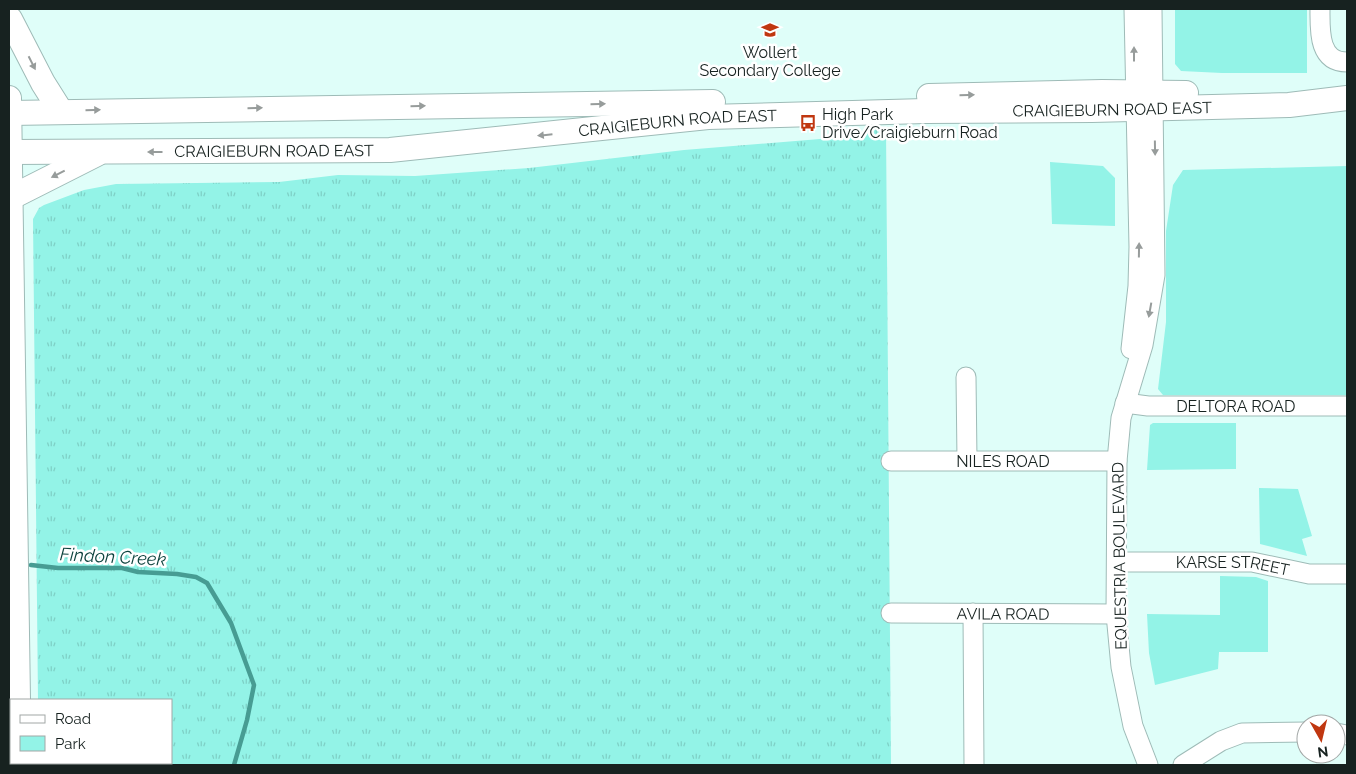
<svg xmlns="http://www.w3.org/2000/svg" width="1356" height="774" viewBox="0 0 1356 774" font-family="Raleway,sans-serif">
	<style>
		.grass { fill: url(#grass-tufts) }
		.green { fill: #93f3e7 }
		.lines { fill: none; stroke-linecap: round; stroke-linejoin: round }
		.stream { stroke: #479c93; stroke-width: 4.5 }
		.minor-casing { stroke: #9ebbb7; stroke-width: 21 }
		.major-casing { stroke: #9ebbb7; stroke-width: 26 }
		.minor { stroke: #fff; stroke-width: 19 }
		.major { stroke: #fff; stroke-width: 24 }
		.oneway { fill: #979c9b }
		.labels { text-anchor: middle; stroke-width: 5; stroke-linejoin: round; paint-order: stroke }
		.poi-label { font-size: 16px; fill: #172220; stroke: #fff }
		.street-label { font-size: 16px; fill: #172220; stroke: #fff }
		.water-label { font-size: 18px; font-style: italic; fill: #0d433e; stroke: #fff }
	</style>
	<defs>
		<pattern id="grass-tufts" width="24" height="20" patternUnits="userSpaceOnUse" patternTransform="scale(1.25)"><rect width="24" height="20" fill="#93f3e7"/><path d="M3 7l-1-3M5 7V3M7 7l1-3M15 17l-1-3M17 17v-4M19 17l1-3" fill="none" stroke="#7ed0c6"/></pattern>
	</defs>
	<rect width="100%" height="100%" fill="#dffef9"/>
	<path class="grass" d="M886,127l5,638h-852v-2h132v-63h-133l-5,-481 6,-11 5,-3 40,-15 32,-6 163,-2 59,-7 77,1 114,-8 155,-18 136,-11z"/>
	<path class="green" d="M1175,9h132v64h-85l-41,-2 -6,-7z
		M1050,162l53,4 12,12v48l-63,-2z
		M1347,166v229h-184l-5,-6 8,-67v-91l7,-46 10,-15z
		M1153,423h83v46l-89,1 3,-45z
		M1259,488l39,1 14,47 -10,3 5,17 -47,-12z
		M1220,576l36,1 12,4v71h-49l-1,17 -63,16 -6,-32 -2,-39 73,1z"/>
	<g class="lines">
		<path class="stream" d="M31,565l27,3h64l16,4 39,2 19,3 11,6 24,40 23,62 -7,35 -13,45"/>
		<g class="minor-casing">
			<g id="minor">
				<path d="M1320,9c0,21 -2,53 27,53"/>
				<path d="M1131,349l7,-63 1,-39 -5,-238"/>
				<path d="M966,377l1,83"/>
				<path id="s1" d="M1125,403l23,3h199"/>
				<path id="s2" d="M891,461h226"/>
				<path id="s3" d="M1117,562h135l57,12h38"/>
				<path id="s4" d="M891,613l225,1"/>
				<path d="M973,613l1,152"/>
				<path d="M1336,733l11,2"/>
				<path d="M1148,765l-15,-39 -12,-59 -5,-53 1,-153 4,-43 22,-73 12,-70 -3,-266"/>
				<path d="M1183,765l38,-24 21,-8 64,-1"/>
			</g>
		</g>
		<g class="major-casing">
			<g id="major">
				<path d="M10,19l33,64 17,27"/>
				<path d="M929,96l173,-4 84,1"/>
				<path d="M9,98l9,602"/>
				<path d="M9,113l704,-11"/>
				<path id="s5" d="M9,152l381,-2 318,-33 217,-6 167,-1 197,-5 58,-7"/>
				<path d="M12,197l85,-43"/>
				<path d="M18,763v2"/>
			</g>
		</g>
		<use href="#minor" class="minor"/>
		<use href="#major" class="major"/>
	</g>
	<defs><path id="oneway-solid" d="M-6-.8H1V-3.2L6.5 0L1 3.2V.8H-6Z" transform="scale(1.25)"/></defs>
	<g class="oneway">
		<use href="#oneway-solid" transform="translate(1134 54) rotate(-90)"/>
		<use href="#oneway-solid" transform="translate(32 63) rotate(63)"/>
		<use href="#oneway-solid" transform="translate(967 95) rotate(-1)"/>
		<use href="#oneway-solid" transform="translate(598 104) rotate(-1)"/>
		<use href="#oneway-solid" transform="translate(418 106) rotate(-1)"/>
		<use href="#oneway-solid" transform="translate(255 108) rotate(-1)"/>
		<use href="#oneway-solid" transform="translate(93 110) rotate(-1)"/>
		<use href="#oneway-solid" transform="translate(545 135) rotate(174)"/>
		<use href="#oneway-solid" transform="translate(1155 148) rotate(89)"/>
		<use href="#oneway-solid" transform="translate(155 152) rotate(-180)"/>
		<use href="#oneway-solid" transform="translate(58 174) rotate(153)"/>
		<use href="#oneway-solid" transform="translate(1139 250) rotate(-89)"/>
		<use href="#oneway-solid" transform="translate(1150 310) rotate(100)"/>
	</g>
	<defs>
		<g id="school-bare" transform="scale(1.35)"><path d="M0-5L7-2L0 1L-7-2ZM-4 1L0 2.5L4 1V4Q0 6-4 4Z" fill="#c03710" stroke="#fff" stroke-width="2.5" paint-order="stroke"/></g>
		<g id="bus-bare" transform="scale(1.35)"><path d="M-5-6H5V4H4V6H2V4H-2V6H-4V4H-5ZM-3.5-4V0h7V-4ZM-3.5 1.2v1.5H-2V1.2ZM2 1.2v1.5H3.5V1.2Z" fill="#c03710" stroke="#fff" stroke-width="2.5" paint-order="stroke"/></g>
	</defs>
	<g fill-rule="evenodd">
		<use href="#school-bare" x="770" y="30"/>
		<use href="#bus-bare" x="808" y="123"/>
	</g>
	<g class="labels">
		<g class="poi-label">
			<text x="770" y="58">Wollert<tspan x="770" dy="18">Secondary College</tspan></text>
			<text x="822" y="120" text-anchor="start">High Park<tspan x="822" dy="18">Drive/Craigieburn Road</tspan></text>
		</g>
		<g class="street-label">
			<text dy="6" stroke="none"><textPath href="#s5" startOffset="1105">CRAIGIEBURN ROAD EAST</textPath></text>
			<text dy="6" stroke="none"><textPath href="#s5" startOffset="670">CRAIGIEBURN ROAD EAST</textPath></text>
			<text dy="6" stroke="none"><textPath href="#s5" startOffset="265">CRAIGIEBURN ROAD EAST</textPath></text>
			<text dy="6" stroke="none"><textPath href="#s1" startOffset="111">DELTORA ROAD</textPath></text>
			<text dy="6" stroke="none"><textPath href="#s2" startOffset="112">NILES ROAD</textPath></text>
			<text transform="translate(1119 556) rotate(-91)" y="6">EQUESTRIA BOULEVARD</text>
			<text dy="6" stroke="none"><textPath href="#s3" startOffset="116">KARSE STREET</textPath></text>
			<text dy="6" stroke="none"><textPath href="#s4" startOffset="112">AVILA ROAD</textPath></text>
		</g>
		<g class="water-label">
			<text transform="translate(113 557) rotate(3)" y="6">Findon Creek</text>
		</g>
	</g>
	<rect width="1356" height="774" fill="none" stroke="#172220" stroke-width="20"/>
	<rect x="10" y="699" width="162" height="65" fill="#ffffff" stroke="#a2a7a6"/>
	<rect x="20" y="715" width="25" height="8" fill="#ffffff" stroke="#a2a7a6"/>
	<text x="55" y="724" font-size="15" fill="#172220">Road</text>
	<rect x="20" y="736" width="25" height="15" fill="#93f3e7" stroke="#a2a7a6"/>
	<text x="55" y="749" font-size="15" fill="#172220">Park</text>
	<g transform="translate(1321 739) rotate(172)"><circle r="24" fill="#ffffff" stroke="#a2a7a6"/>
	<path d="M0-4L9 19L0 12L-9 19Z" fill="#c03710"/>
	<text y="-8" font-size="14" font-weight="bold" text-anchor="middle" fill="#172220">N</text>
	</g>
</svg>
